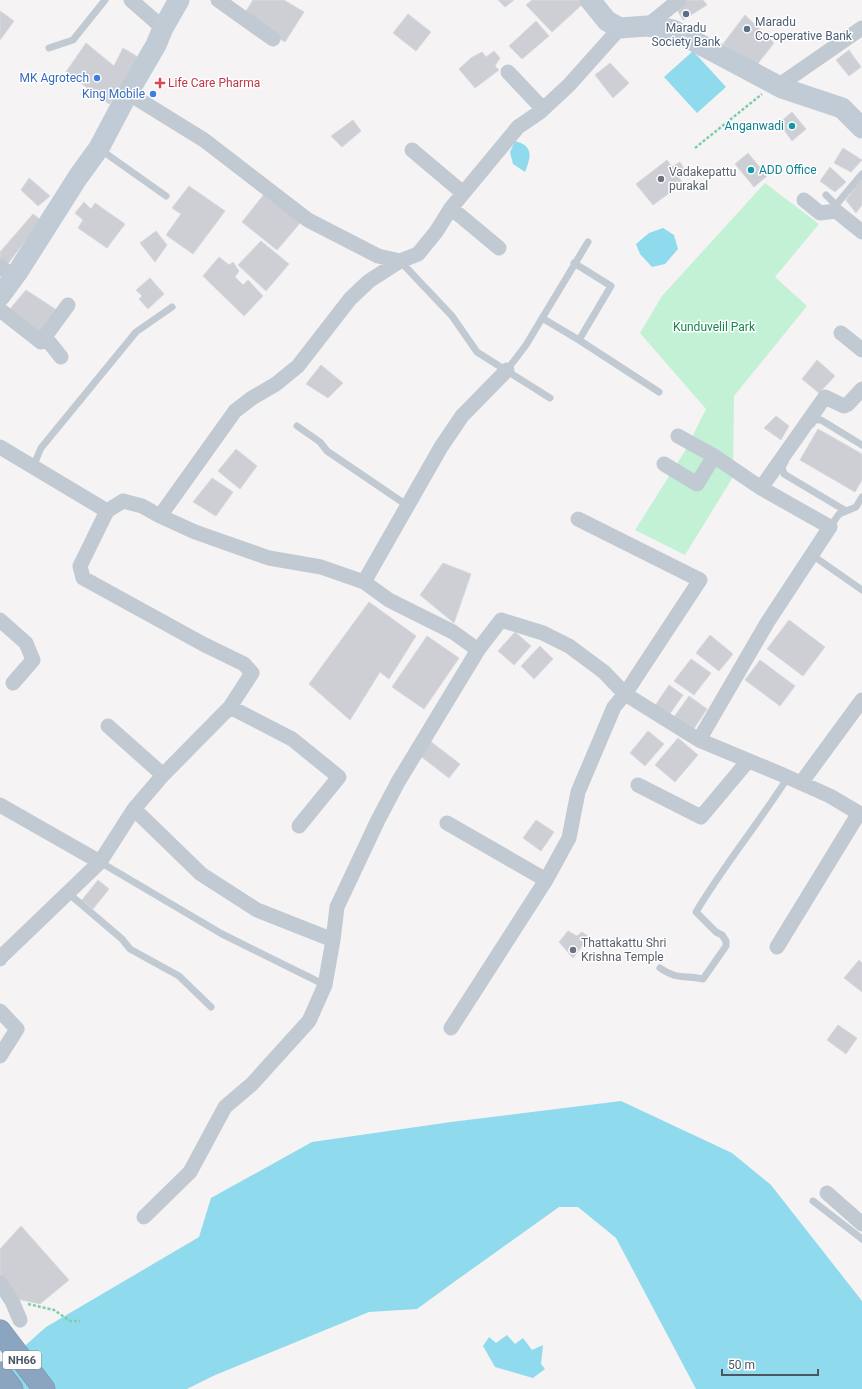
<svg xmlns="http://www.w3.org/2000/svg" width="862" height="1389" viewBox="0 0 862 1389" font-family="Roboto,sans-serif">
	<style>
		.green { fill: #c3f1d5 }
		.water { fill: #90daee }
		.building { fill: #cdcfd5; stroke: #d7d9de }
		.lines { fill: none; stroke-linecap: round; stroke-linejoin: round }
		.highway-casing { stroke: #7690ad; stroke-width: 23 }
		.path { stroke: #7ad0a6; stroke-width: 2.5; stroke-dasharray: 3 2; stroke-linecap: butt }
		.lane { stroke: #c1cad2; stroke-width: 7 }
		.street { stroke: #c1cad2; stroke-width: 15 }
		.secondary { stroke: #c1cbd6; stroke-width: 21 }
		.highway { stroke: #8ba5c1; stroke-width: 22 }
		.service-dot { fill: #5c6f8a; stroke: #fff; stroke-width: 1.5 }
		.shop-dot { fill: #3f7fe0; stroke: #fff; stroke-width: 1.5 }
		.health-dot { fill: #e0444e; stroke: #fff; stroke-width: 1.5 }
		.culture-dot { fill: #0f9aa8; stroke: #fff; stroke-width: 1.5 }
		.worship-dot { fill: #6b7280; stroke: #fff; stroke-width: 1.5 }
		.labels { text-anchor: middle; stroke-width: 3; stroke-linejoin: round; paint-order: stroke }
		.shield { fill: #fff; stroke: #808990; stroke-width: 1 }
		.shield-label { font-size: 11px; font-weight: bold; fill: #4a5661 }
		.service-label { font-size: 12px; fill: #4e5e75; stroke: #fff; text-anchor: start }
		.shop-label { font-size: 12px; fill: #366cbe; stroke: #fff; text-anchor: end }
		.health-label { font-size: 12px; fill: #be3a42; stroke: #fff; text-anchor: start }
		.culture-label { font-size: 12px; fill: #0d838f; stroke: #fff; text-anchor: end }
		.worship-label { font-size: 12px; fill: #5b616d; stroke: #fff; text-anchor: start }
		.park-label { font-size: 12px; fill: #17864f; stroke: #fff }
	</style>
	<rect width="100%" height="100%" fill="#f5f3f3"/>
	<path class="green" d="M765,183l54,41 -44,53 32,29 -73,90 -1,81 -48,78 -50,-25 50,-79 21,-42 -66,-76 22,-37z"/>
	<path class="water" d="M693,51l33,36 -29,26 -33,-36z
		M515,141c19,5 16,16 10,31l-12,-8 -3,-12z
		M663,228l11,7 4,14 -13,15 -13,3 -12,-13 -4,-10 13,-11z
		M621,1101l111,52 39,32 91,116v88h-166l-80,-151 -38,-31h-19l-105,75 -37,27 -48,3 -156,64 -26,13h-187v-21l46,-41 153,-90 12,-39 101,-56 139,-20z
		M507,1335l8,9 8,-6 9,12 11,-5 -2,19 4,5 -12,9 -38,-11 -12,-21 6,-9 7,6z"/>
	<path class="building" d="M253,0h31l20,12 -19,30 -42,-26z
		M498,0h16l-9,7z
		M532,0h54v1l-34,31 -26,-27z
		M687,0h16l4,5 -24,15 -7,-12z
		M0,11l14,10 -14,19z
		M408,14l23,18 -15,19 -23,-18z
		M745,15l29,28 -18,23 -33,-22z
		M536,21l13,15 -27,23 -13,-13z
		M86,43l28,23 9,-18 15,9 -17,30 -12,17 -43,-32z
		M849,50l12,17 -12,9 -13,-16z
		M494,51l6,7 -5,8 4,4 -24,18 -16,-19 12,-11 11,-6 4,5z
		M610,63l19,20 -16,15 -18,-23z
		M792,112l14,17 -14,12 -13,-18z
		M353,120l8,11 -19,16 -11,-11z
		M843,148l19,12 -11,12 -17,-9z
		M748,153l19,23 -13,11 -19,-23z
		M667,160l5,7 8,-5 5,9 -8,4 6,8 -30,22 -17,-21z
		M830,167l16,15 -11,10 -15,-11z
		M29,178l21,18 -12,10 -17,-16z
		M862,179v26l-6,8 -10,-13z
		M189,186l36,25 -32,43 -27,-19 15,-21 -9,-6z
		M265,193l36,29 -24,28 -35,-28z
		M84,202l7,7 4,-6 30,21 -18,24 -29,-20 5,-8 -8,-7z
		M33,214l8,6 -34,45 -7,-5v-8z
		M156,231l11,14 -12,17 -15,-19z
		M261,241l28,23 -23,27 -28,-26z
		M219,257l10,8 4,-3 6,9 -4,6 8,8 5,-5 15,16 -19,20 -41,-40z
		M150,278l14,16 -16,15 -9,-10 3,-3 -6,-6z
		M26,290l32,21 -17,24 -32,-25z
		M817,360l18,16 -16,17 -17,-14z
		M321,365l22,18 -15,15 -22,-14z
		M776,416l13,10 -8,14 -17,-12z
		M818,429l44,25v26l-7,12 -55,-32z
		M236,449l21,17 -17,23 -22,-18z
		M212,478l21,14 -17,24 -23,-14z
		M443,563l28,11 -17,49 -34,-28z
		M369,602l47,34 -27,43 -9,-7 -30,48 -41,-36z
		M789,620l36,27 -22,29 -36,-27z
		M515,632l16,14 -17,19 -16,-14z
		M710,635l23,19 -14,17 -23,-18z
		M427,636l32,22 -35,51 -32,-22z
		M540,646l13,13 -19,20 -13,-13z
		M691,659l20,14 -17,22 -20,-14z
		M760,660l35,26 -15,20 -35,-26z
		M669,685l14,10 -14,20 -14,-9z
		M689,696l18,13 -14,21 -19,-13z
		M648,731l16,13 -19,22 -15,-13z
		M678,738l20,17 -23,27 -20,-17z
		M430,741l30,23 -11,14 -30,-23z
		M536,820l18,12 -13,19 -18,-13z
		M98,880l11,9 -16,20 -11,-9z
		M568,931l9,5 5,-4 7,5 -16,21 -14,-16z
		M859,960l3,3v29l-18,-14z
		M838,1025l19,13 -11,16 -19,-14z
		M21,1226l48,54 -29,24 -27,-6 -13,-19v-30z"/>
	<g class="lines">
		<g class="highway-casing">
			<path id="highway" d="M0,1331l44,58
				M0,1373l12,16"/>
		</g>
		<path class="path" d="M695,148l67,-54
			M28,1304l26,6 16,11h10"/>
		<path class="lane" d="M49,48l24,-8 32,-40
			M101,150l65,46
			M826,195l10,10 26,-31
			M400,261l52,55 25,36 73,46
			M574,263l37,23 -32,54 80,52
			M542,318l37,22
			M507,370l19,-25 62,-103
			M812,424l2,-4h7l41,25
			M297,426l23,16 7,9 81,55
			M785,462l-3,5 2,7 62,37
			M33,467l8,-19 95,-116 36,-25
			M830,527l9,-13 17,-7 6,-10
			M812,555l50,35
			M100,862l122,72 103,51
			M68,893l54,46 8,10 49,27 32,31
			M660,968c17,12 25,7 43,11l23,-33v-5l-4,-6 -6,-3 -20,-20c28,-47 63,-89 92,-135
			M813,1201l49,38"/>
		<path class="street" d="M131,0l32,28
			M218,0l55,39
			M647,26l32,-26
			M508,72l35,37
			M778,86l84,-58
			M128,93l76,47 104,80 70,36 22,5
			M412,150l51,43
			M804,200l16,13 16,-2 26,21
			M451,208l48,40
			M0,266l14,12
			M0,310l41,32 27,-37
			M841,333l21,17
			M45,337l16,20
			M678,436l36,20 47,32
			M0,447l107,64 -27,55 3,12 120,66 41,20 8,9 -22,34 -67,68 -29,34 -34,53 -99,95 -1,2
			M664,464l33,20 17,-28
			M107,511l16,-10 19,5 18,10 35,16 74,26 52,9 43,15 25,18 64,32 25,18 23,-30 42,13 26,13 35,26 21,22 74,46 84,35 47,21 32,19
			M160,516l75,-105 17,-13 24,-14 22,-18 52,-67 19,-18 31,-20 18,-7 18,-22 15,-24 67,-81 22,-15 29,-27 51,-57
			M364,582l77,-135 21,-31 45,-46
			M0,620l26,23 7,17 -20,23
			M230,707l62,32 47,38 -40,49
			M108,726l55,49
			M699,740l68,-117 63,-96 -69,-39 64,-91 19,9 4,-2 14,-15
			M801,783l61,-83
			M638,785l63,32 47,-56
			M0,805l100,57
			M134,809l67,65 56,36 76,30
			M447,823l99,57
			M777,947l82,-134
			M0,1011l17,18 -17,27
			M451,1028l95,-148 23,-42 9,-46 36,-85 11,-13 75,-114 -122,-61
			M827,1193l35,31
			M144,1217l46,-45 35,-65 27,-23 57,-63 16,-36 8,-45 4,-33 41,-87 20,-38 80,-132
			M0,1283l12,18 8,19"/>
		<path class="secondary" d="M590,0l17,21 13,7 27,-2 26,4 109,58 60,20 20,20
			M0,296l19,-26 59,-93 21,-29 29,-55 28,-48 7,-17 16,-28"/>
		<use href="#highway" class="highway"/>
	</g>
	<g class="service-dot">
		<circle cx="686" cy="14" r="4"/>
		<circle cx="747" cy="29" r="4"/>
	</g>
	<g class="shop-dot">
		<circle cx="97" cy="78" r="4"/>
		<circle cx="153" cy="94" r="4"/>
	</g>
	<path class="health-dot" d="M158 77h4v4h4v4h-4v4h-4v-4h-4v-4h4z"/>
	<g class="culture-dot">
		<circle cx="792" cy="126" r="4"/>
		<circle cx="751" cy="170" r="4"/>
	</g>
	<g class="worship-dot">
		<circle cx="661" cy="179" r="4"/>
		<circle cx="573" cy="950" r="4"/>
	</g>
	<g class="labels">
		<rect class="shield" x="3" y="1351" width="38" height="18" rx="3"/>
		<g class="shield-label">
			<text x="22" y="1364">NH66</text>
		</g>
		<g class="service-label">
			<text x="755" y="26">Maradu<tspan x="755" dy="14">Co-operative Bank</tspan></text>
			<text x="686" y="32" text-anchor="middle">Maradu<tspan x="686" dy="14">Society Bank</tspan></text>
		</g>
		<g class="shop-label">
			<text x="89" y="82">MK Agrotech</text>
			<text x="145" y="98">King Mobile</text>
		</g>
		<g class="health-label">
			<text x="168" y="87">Life Care Pharma</text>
		</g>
		<g class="culture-label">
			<text x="784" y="130">Anganwadi</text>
			<text x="759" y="174" text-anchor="start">ADD Office</text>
		</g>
		<g class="worship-label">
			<text x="669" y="176">Vadakepattu<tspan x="669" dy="14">purakal</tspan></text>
			<text x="581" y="947">Thattakattu Shri<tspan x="581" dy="14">Krishna Temple</tspan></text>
		</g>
		<g class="park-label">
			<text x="714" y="331">Kunduvelil Park</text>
		</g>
	</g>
	<path d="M722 1369v6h96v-6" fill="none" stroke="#4a5661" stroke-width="2"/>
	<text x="728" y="1369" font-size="12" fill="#4a5661" stroke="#ffffff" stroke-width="3" paint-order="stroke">50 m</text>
</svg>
